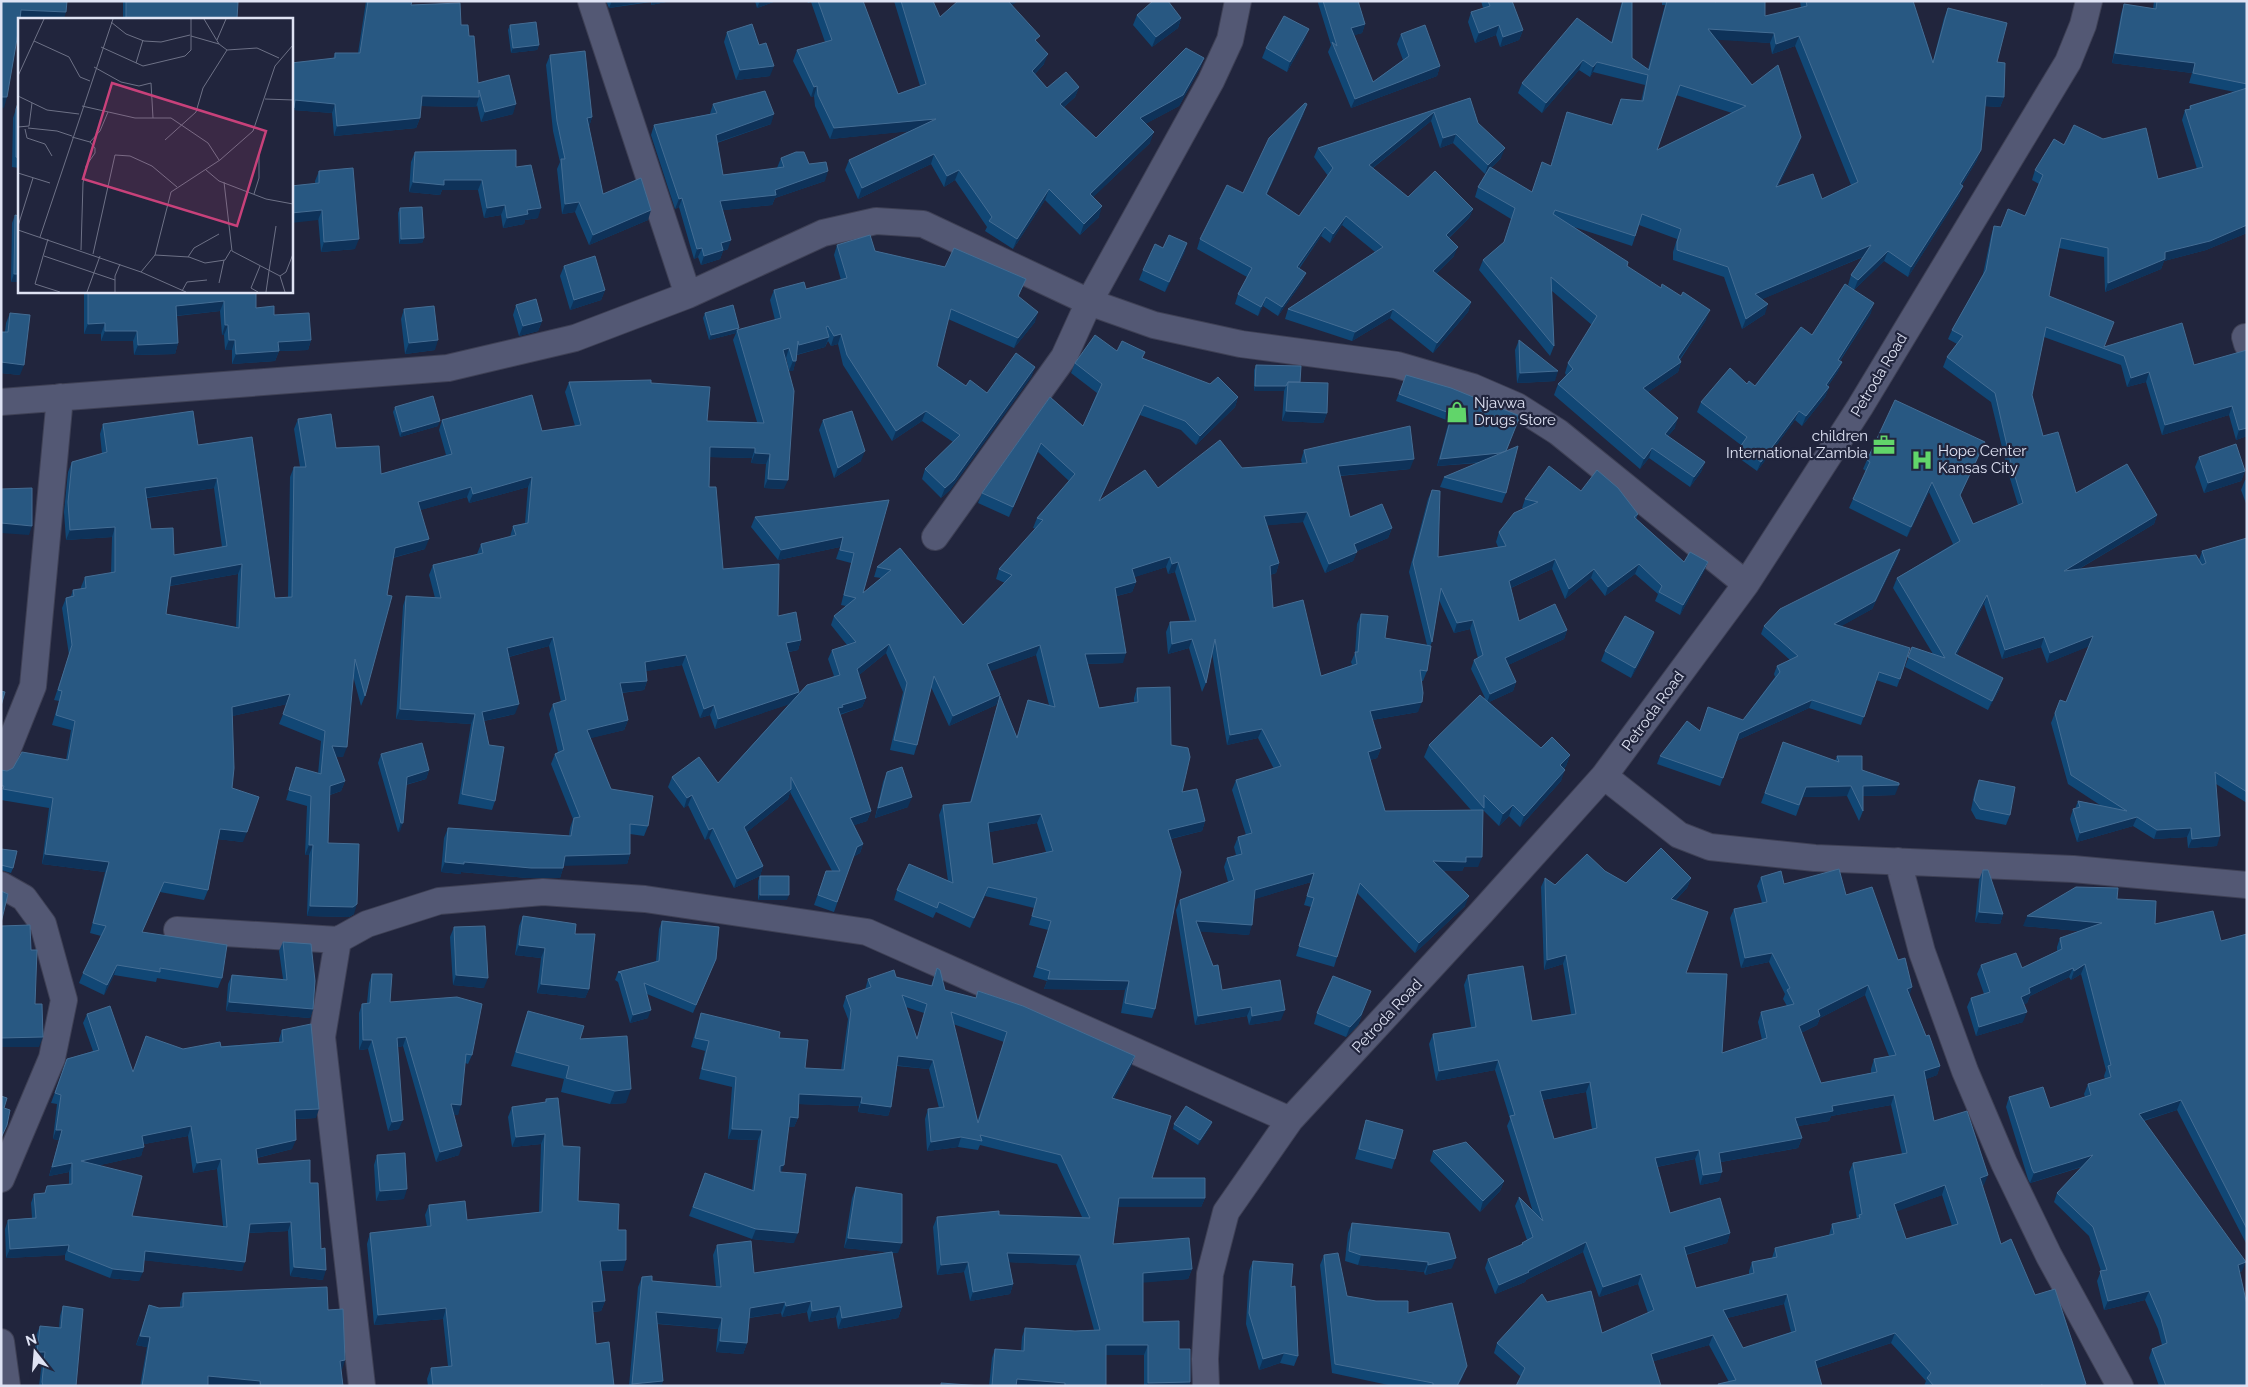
<svg xmlns="http://www.w3.org/2000/svg" width="2248" height="1387" viewBox="0 0 2248 1387" font-family="Raleway,sans-serif">
	<style>
		.lines { fill: none; stroke-linecap: round; stroke-linejoin: round }
		.minor-casing { stroke: #3e4055; stroke-width: 28 }
		.minor { stroke: #535874; stroke-width: 26 }
		.wall { fill: #114775; fill-rule: evenodd }
		.shaded-wall { fill: #0e3259 }
		.building { fill: #285882; stroke: #446d94; fill-rule: evenodd }
		.labels { text-anchor: middle; stroke-width: 4.5; stroke-linejoin: round; paint-order: stroke }
		.street-label { font-size: 15px; fill: #dfe3f4; stroke: #21253d }
		.poi-label { font-size: 15px; fill: #dfe3f4; stroke: #21253d; text-anchor: start }
		.inset-road { fill: none; stroke: #6d7186; stroke-width: 1 }
		.view { fill: #c8417a; fill-opacity: 0.15; stroke: #c8417a; stroke-width: 2.5 }
		.inset-edge { fill: none; stroke: #dfe3f4; stroke-width: 2.5 }
	</style>
	<rect width="100%" height="100%" fill="#21253d"/>
	<g class="lines">
		<g class="minor-casing">
			<path id="minor" d="M591,1l97,294
				M2245,337l2,7
				M1,402l447,-34 127,-30 113,-43 135,-62 53,-12 47,3 166,78 65,23 87,19 156,21 76,22 44,19 41,26 188,152
				M935,537l129,-180 25,-55 122,-221 19,-41 8,-39
				M1,766l32,-80 27,-289
				M1604,776l75,59 31,12 105,11 258,11 174,16
				M1898,861l24,91 43,119 39,92 45,93 71,130
				M1,885l23,13 19,26 21,76 -12,58 -51,121
				M177,930l161,10
				M1,1342l6,44
				M362,1386l-40,-349 16,-97 29,-16 72,-23 104,-9 102,7 222,33 423,188
				M1206,1386l-1,-27 5,-85 16,-62 64,-92 191,-207 123,-137 142,-192 114,-177 208,-345 15,-37 6,-24"/>
		</g>
		<use href="#minor" class="minor"/>
	</g>
	<path class="wall" d="M123,1h105l9,18h-114z
		M366,1h46l-1,4 50,20 8,11 9,47 35,31 -32,8 -4,-17 -1,2 -55,-1 -1,12 -4,10 -82,8 -2,-23 -38,-3 -3,7v-54l42,-4 2,-6h23z
		M606,1h65l-20,4v-3l-42,6z
		M755,1h21l-19,7z
		M807,1h56l35,93 22,-8 -26,-85h39l7,16 72,-12 25,38 7,21 -9,10 12,14 32,-1 -4,10 -11,10 32,31 108,-80 -4,10 -21,38 -34,18 5,19 -57,54 6,20 -19,18 -35,-35 -32,49 -28,-18 2,-4 -32,-47 -11,7 -13,-23 -73,35 -13,-29 4,-10 60,-29 -79,8 -15,-33 -1,-10 -3,1 -18,-36 4,-11 28,-8 -14,-40 -3,1z
		M1318,1h40l7,23 -3,9 -8,2 19,47 30,-22 -6,-16 4,-10 39,32 -3,10 -86,32 -23,-56 3,-7 -13,-42z
		M1481,1h31l11,29 -4,10 -19,7 -4,-12 -21,8 -7,-21 3,-10 12,-4z
		M1622,1h10v57l16,11 17,-64h-3v-4h103v15l36,-8 -1,-7h113l20,60 11,-43 4,-10 49,54 7,35 -4,10 -15,-1 -8,54 -15,25 -3,11 -51,81 -24,-16 -30,29 -6,-5 3,-10 12,-18 -101,42 3,15 -23,15 -18,-52 -51,-17v-8l4,-13 -38,-14 -7,21 -58,-19 53,39 79,54 -26,40 1,2 -3,10 -30,20 27,36 -7,8 37,26 -4,10 -11,15 -41,-29 -9,11 -86,-74 4,-11 8,-9 -1,-2 3,-10 24,-38 -40,-34 2,55 -4,10 -71,-86 4,-10 21,-18 7,-23 -36,-22 3,-10 10,-16 -3,3 -32,-31 -13,5 -9,-27 -58,47 35,29 65,12 -4,9 -20,20 5,18 -18,18 35,28 -3,10 -35,41 -43,-35 -38,23 -67,-22 3,-10 87,-57 -33,-27 -12,18 -9,-7 -22,33 7,4 -4,9 -24,34 -15,-10 -5,10 -23,-12 3,-10 9,-17 -50,-28 3,-10 43,-46 61,-80 -37,81 32,22 29,-40 -14,-19 4,-9 152,-50 8,25 23,35 -10,10 41,24 19,-27 16,-53 45,13 9,-26 20,2 4,-16 -52,-13 -3,5 -11,-7 -37,43 -24,-20 4,-10 89,-40zM1717,39l53,4 2,11 23,-8 56,139 -29,14 -44,-13 20,-39zM1676,95l56,18 -75,37z
		M2154,1h93v232l-41,17 -42,11 -3,8 -56,23 -1,-35 -45,-9 -10,48 55,51 90,18 53,-15v86l-11,4 -7,-25 -67,20 -16,-53 -19,5 -6,-22 -77,-28 -12,58 11,41 33,57 81,22 -3,9 -75,45 120,-9 3,-9 45,-13v265l-31,-19 1,62 -29,2 -1,-11 -33,2 -21,-13 -56,16 -7,-23 3,-10h2l3,-8 22,4 -32,-21 -17,-61 9,-23 6,2 23,-56 -42,17 -6,-16 -39,12 -18,-55 -27,50 43,34 -12,22 -83,-43 7,-20 21,7 -40,-66 4,-10 56,-34 -24,-52 -22,45 -58,-29 4,-9 13,-28 -3,-2 4,-9 114,-9 -21,45 13,28 45,-19 -10,-33 -17,-70 -48,-35 4,-10 10,-13 -9,-5 4,-9 31,-56 8,-38 3,-10 7,1 24,-11 14,-32 -7,-4 3,-10 29,-25 94,34 39,-10 -15,-49 3,-10 4,-1 1,-3 45,-14 -46,-9 3,-10 -80,-10 9,-49 3,-10 29,5z
		M1137,15l44,3 -3,10 -26,19 -19,-22z
		M510,25l29,20 -2,5 -26,3 -3,-23z
		M727,32l32,13 11,31 -34,4 -12,-38z
		M1305,39l-18,33 -25,-14 4,-10z
		M550,55l42,62 -3,10 14,67 45,26 -59,25 -14,-33 -13,2 -5,-45 3,-7 -7,-31 -7,-66z
		M19,100v68l-7,-1 1,-49z
		M713,104l58,20 -54,19 6,32 54,-7 4,-10 28,6 16,17 -50,17 -3,7 -49,5 5,39 -5,2 -3,8 -19,6 -3,-8 -4,2 -15,-52 -4,2 -24,-74 3,-10 56,-11z
		M415,152l101,15 22,51 -13,2 -1,4 -21,4 -2,-13 -17,3 -6,-28h-36l-2,5 -31,-3 2,-30z
		M319,171l36,78 -34,3 -6,-71z
		M400,208l24,30 -2,5 -23,1 -1,-31z
		M15,215l4,67h-8l1,-59z
		M1187,243l-3,10 -19,39 -26,-12 4,-10 20,-22z
		M837,245l38,6 70,16 81,12 -8,18 17,25 -21,26 -66,-29 -11,47 29,20 21,7 48,-26 -4,10 -81,113 -9,8 -19,-19 3,-10 28,-27 -31,-21 -30,20 -49,-76 -5,-21 -7,2 -3,-5 -3,6 -28,8 -4,16h-4l-3,-13h-1l-1,131 -20,-1 2,-24 -15,-1 1,-5 -42,-1 -1,30 14,82 55,47 23,24 -3,10 -9,2 10,41 35,-17 -6,-17 4,-9 15,-5 -16,-20 3,-9 12,-10 -5,-1 10,-42 -15,-4 4,-12 -62,13 -27,-33 4,-10 134,-17 -26,93 18,-15 -7,-1 3,-10 23,-19 63,77 42,-42 -9,-4 3,-10 37,-40 -3,-1 4,-10 32,-37 -31,-29 -29,65 -31,-14 4,-10 68,-96 33,29 14,-33 -26,-20 4,-10 42,-12 28,1 -3,6 96,39 -3,10 -39,38 -15,-15 -41,-15 -40,85 58,-12 84,-20 60,-4 -1,-4 3,-10 106,19 -70,7 10,41 42,11 -4,10 -31,13 -4,10 -28,12 -22,-51 -36,3 12,38 -3,10 -6,2 3,33 48,68 31,-11 -1,-3 4,-9 2,-29 4,-10 24,24 42,7 -18,-73 19,-73 4,-9 6,67 60,-10 -2,-5 3,-10 25,-24h-2l3,-9 56,-8 57,23 -2,5 48,43h24l-4,9 -24,44 -25,-14 3,-7 -23,-20 -30,22 -14,-18 -26,21 -13,-30 -41,19 8,33 48,9 -3,9 -56,26 8,17 -3,9 -24,11 52,46 29,7 -4,11 -2,3 -3,12 -41,46 -11,-11 -10,10 -16,-16 -5,57h-14l-2,4h-18l21,35 -50,47 -58,-60 -23,74 -38,-11 15,-49 -7,-2 7,-23 -57,17 -5,36 -49,-4 22,59 59,30 -32,5 -2,-9 -52,9 -19,-115 4,-10 48,-18 -4,-15 3,-9 9,-3 -2,-8 4,-10 8,-2 -14,-45 4,-10 38,-11 -16,-31 -31,7 -15,-92 -6,30 -4,9 -13,-44 -21,6 -2,-22 4,-10 20,-1 -15,-49 -7,2 -2,-7 -32,10 2,5 -4,10 -15,4 6,67 -35,1 11,44 35,-6v-4l3,-10 34,57 11,47 23,29 -3,10 -31,8 -16,170 -3,9 -31,-5 4,-23 -81,-1 3,-8 -14,-4 15,-47 -19,-5 5,-17 -49,-12 -15,32 -34,-16 -3,6 -39,-18 3,-10 51,-9 -9,-66 4,-10 27,-3 27,-96 3,-10 17,41 11,-37 21,5 -13,-50 -46,16 10,24 -4,10 -47,21 -18,-39 -14,58 -3,10 -24,-5 13,-58 -17,-39 -27,22 7,23 -4,9 -22,8 31,96 -4,10 -13,4 9,19 -3,9 -7,4 -19,55 -20,-7 12,-34h6l-42,-79 -2,7 -41,33 16,34 -3,10 27,24h-29v-19l2,-5 -26,12 -25,-50 -4,2 -17,-35 -4,3 -16,-21 4,-10 46,6 71,-79 -74,25 -5,-14 -10,3 -18,-53 -36,6 1,10 -3,9 -22,3 6,27 -4,10 -34,8 21,51 37,37 -4,10 -14,-2v20l-3,10 -63,1 -4,13h-33l-66,-6v2l-20,-2 3,-34 4,-10 121,8 1,-8 3,-9 -22,-55 4,-10 3,-2 -9,-38 4,-10 8,-2 -12,-56 -40,11 6,57 -31,7 11,80 -3,9 -34,-6 13,-80 -75,-5 7,-113 3,-10 29,2 -6,-23 4,-10 44,-11 4,-10 29,-7 3,-11 12,-3 3,-36 -59,16 -2,-6 -47,13 5,39 -32,9 -28,138 -4,10 -8,-30 -10,81 -7,-1 9,25 -4,10 -11,4 -2,48 26,71 -5,3 -42,-1 2,-61h-4l2,-49 -21,-6 10,-33 22,7 3,-33 -42,-17 8,-20 -55,12v72l11,54 -25,-3 -10,51 -4,10 -44,-8 -18,40 80,46 -4,10 -61,-10 -1,4 -42,-7 -10,20 -25,-12 4,-10 18,-37 -11,-3 15,-61 -63,-8 7,-56 -48,-8v-30l6,1 59,-11 5,-30 -19,-5 7,-24 -5,-1 15,-45 -7,-47 4,-10 5,-2 2,-6 8,-1v-2l4,-10 26,-4 1,-36 -46,3 -2,-28 4,-40 4,-10 30,-8 -2,-20 3,-10 95,21 54,-8 23,161 13,-1 2,-120 4,-10h6l-6,-38 4,-10 38,29 45,26 65,-19 -7,-25 3,-10 100,11 33,-5 -10,-34 4,-10 82,1 56,38 50,1 -24,-82 3,-7 -27,7 -6,-22 2,-5 34,15 -1,2 37,-10 -5,-20 4,-10 32,-1 35,-9 -7,-25zM214,488l8,59 -48,8 -23,-26 -4,-31zM238,574l-2,53 -70,-13 4,-28zM1439,600l15,33 16,-4 8,29 -4,2 -3,9 14,29 -56,47 -5,12 47,53 -86,1 -15,-51 7,-2 4,-10 -9,-28 46,-8 4,-31h1l4,-10 3,-25 2,-4zM1037,823l9,29 -53,12 -4,-32z
		M564,266l41,24 -4,10 -31,10 -10,-34z
		M84,291h172v17l18,7 37,25 -3,10 -29,1 -4,10 -43,3v-14h-7l-1,-15h-2l-2,-24 -43,5 1,27 -3,11 -41,1 -1,-14h-32v-7h-17z
		M516,305l26,16 -4,10 -19,5 -6,-21z
		M404,309l31,41 -30,4 -4,-35z
		M10,313l10,62 -19,-2v-41h4l1,-9z
		M1871,313l-31,48 2,1 -4,9 -10,15 1,1 -4,10 -23,29 -7,-6 -38,51 -21,-15 5,-11 -44,-33 4,-10 46,-18 8,2 57,-51z
		M1519,340l36,41 -38,2 -2,-33z
		M1256,365l44,17 27,31 -4,10 -41,-2 2,-30h-30v-21z
		M1406,375l100,76v42l-4,10 -62,-16 4,-10 34,-14 -41,3 12,-45 -53,-20z
		M395,407l43,19 -38,11 -7,-25z
		M823,420l38,41 -27,17 -15,-48z
		M2199,457l46,14 -4,10 -37,12 -9,-26z
		M2245,480h2v26l-6,-16z
		M1900,549l-3,9 -25,51 -31,17 59,53 -3,8 -21,-7 -15,45 -52,-17 -73,33 -16,45 -63,-22 3,-8 40,-25 43,-11 32,-43 -1,-3 3,-8 13,-6 -29,-26 3,-8z
		M1654,632l-3,10 -20,36 -30,-17 4,-10z
		M1783,742l52,19 2,-5 25,14 33,25 -32,1v15l-4,10 -12,-25 -44,1 -7,19 -35,-13z
		M381,754l48,16 -3,9 -20,6 -6,46 -2,1 -20,-69z
		M887,772l21,35 -33,11 8,-36z
		M1979,780l31,35 -4,10 -30,-6 -5,-9 4,-20z
		M1,849l12,19 -2,5 -10,-3z
		M1983,870l20,44 -3,10 -25,-2 4,-42z
		M1605,871l21,12 65,-5 -4,10 -12,13 11,72 36,80 40,-13 -4,-18 3,-10 26,-6 -4,-7 2,-5 -16,-32 -28,6 -11,-50 4,-9 28,-6 -5,-17 4,-9 23,7 62,11 63,100 17,41 14,30 -3,9 -11,4 8,42 50,64 -2,1 19,58 34,51 51,89 -1,2h-161l2,-5 -35,-38 -74,25 5,18h-104v-2l11,-2 -20,-37 -55,16 -134,15 -26,-23 3,-10 50,-41 55,31 46,-20 -10,-29 -39,13 -16,-45 -57,28 -1,2 -30,12 -10,-26 3,-9 33,-14 1,-2 5,-3 -12,-34 4,-9 14,15 -26,-86 3,-7 -15,-49 -59,11 -7,-37 4,-10 38,-7 -7,-42 4,-10 64,46 39,-7 -8,-50 -19,6 -3,-83 4,-9 10,7zM1865,995l24,61 -15,3 -3,10v4l-50,10 -20,-50 16,-8 3,-7zM1586,1092l6,37 -38,10 -12,-39zM1891,1105l11,49 -49,9 -4,9 8,47 -25,5 -3,11 -54,13 -3,10 -20,4 -3,9v4l-53,13 -10,-33 41,-12 3,-10 -60,-20 -13,-46 38,-8 5,26 19,-4 2,-19 77,-14 4,-10 -4,-12 31,-5 2,-5zM1942,1195l10,31 -46,13 -10,-28zM1784,1304l7,28 -48,16 -16,-30z
		M2117,899l38,25 66,17 26,-7v311l-70,-135 -33,11 98,150 -2,1 7,114h-88l-10,-28 3,-9 10,-4 -4,-16 -13,-29 -41,10 -7,-29 4,-10 -12,-35 -35,-34 3,-9 25,-26 -52,16 -2,-4 -22,-72 3,-10 41,11 35,-11 -1,-3 4,-10 17,-5 -1,-3 2,-6 -25,-96 -10,6 -2,-3 -39,19 -3,7 -3,1 -1,18 -47,14 -9,-29 4,-9 13,-4 -7,-20 4,-9 41,3 35,-17v-4l3,-9 19,-7 -56,-5z
		M523,916l52,18 14,55 -4,9 -48,-5 4,-35 -26,-3 4,-29z
		M662,921l54,38 -23,54 -46,-19 1,24 -18,5 -12,-41 -3,-2 3,-8 38,-11 3,-32z
		M454,927l30,61 -31,-3 -3,-48z
		M283,942l30,67 -3,9 -84,-7 2,-27 4,-9 51,4 -4,-28z
		M937,968l8,22 190,66 -4,10 -17,32 38,80 53,20 -4,9h-83l-5,37 79,25 -4,10 -45,3v40l36,27 11,33 -1,4h-45v-31h-38v31h-117l3,-28 3,-9 26,2 1,-14 3,-9 50,3 19,-1 -18,-65 -67,-3 4,22 -3,10 -40,7 -6,-29 -27,3 -4,-48 4,-10 62,-2 83,2 -25,-53 -77,-19 -2,5 -20,-3 -31,4 -2,-32 3,-10 11,-1 -10,-39 -32,-3 -6,41 -3,9 -30,-4 1,-6 -60,-2 -1,14 -4,9h-6l-7,45 13,71 -42,-4 -63,-23 16,-43 47,17 6,-50 -30,-1 4,-52 -33,-8 6,-28 -14,-4 7,-25 3,-9 78,25 26,30 36,2 7,-51 -5,-13 3,-10 19,-6 3,-11 28,-2 35,9zM906,1007l18,6 -7,25zM953,1024l51,18 -27,80z
		M372,974l18,28 82,53 -4,9 -3,-1 -7,52 -5,-1 6,41 -23,7 -33,-116 -5,1 1,82 -11,2 -20,-82 -9,1v-37l3,-9 5,-1 2,-20z
		M1367,1001l-9,24 -12,12 -32,-13 3,-11z
		M528,1011l52,28 46,64 -16,1 -49,-12 3,-13 -53,-13 12,-41z
		M87,1014l46,58 50,-23 96,-7v-3l3,-9 34,88 -21,1 -3,30 -35,9 1,6 52,19 13,97 -33,-4 -2,-45 -39,2 -7,38 -98,-11 -5,21 -29,-3 -45,-18v-5l-59,3 -1,-29 3,-9 24,-2 -1,-15 3,-9 11,-1 2,-7 22,-2v-12l-20,4 10,-36 -6,-1 4,-35 -6,-1 16,-44 26,-8 -10,-28zM188,1136l5,37 24,-4 6,57 -91,-10 -32,-51 41,-9 3,-12z
		M546,1099l17,47 15,55 40,29 5,41h-21l3,30 -4,10 -8,1 3,32 18,42h-186l-1,-7 4,-11 17,-2 -5,-47 -69,6 -7,-81 3,-11 57,-6 -2,-12 4,-10 38,15 72,-8 2,-68 -29,3 -4,-30 4,-10 33,-4z
		M1366,1120l29,39 -3,10 -37,-10 8,-29z
		M1212,1122l-2,5 -12,18 -25,-16 1,-5z
		M1433,1151l71,30 -4,10 -20,21 -50,-51z
		M377,1155l27,44 -28,2 -2,-36z
		M856,1187l42,66h-6l10,54 -4,11 -60,11 -2,-12 -27,5 -2,-10 -25,5 -1,-4 -32,5 -2,25 -4,11 -27,-2 2,-23 -61,-5 6,57 -2,5h-32l9,-99 4,-10 10,4 64,6 -3,-32 4,-10 37,28 135,-21 -45,-4 8,-50z
		M1352,1223l100,45 -27,7 -1,-3 -66,-7 -13,-4 3,-28z
		M1324,1255l23,41 61,17 55,63 -5,10h-65l-61,-13 -12,-108z
		M1253,1261l38,26 7,69 -4,10 -14,-3 -21,7 -13,-46 3,-53z
		M183,1293l145,17 14,60h-1l2,16h-203l7,-39 -11,-2 13,-40 10,3 21,-1v-4z
		M63,1306l13,80h-37l3,-24 -8,-1 2,-25 4,-10 19,2 1,-12z"/>
	<path class="shaded-wall" d="M612,1h39l-42,7z
		M652,1h19l-20,4z
		M760,1h16l-19,7z
		M1007,1h11l-14,10z
		M21,10l45,2 -2,7h-45z
		M1181,18l-3,10 -26,19 4,-10z
		M1365,24l-3,9 -14,4 3,-9z
		M1499,25l-3,10 -21,8 4,-10z
		M1309,29l-4,10 -18,33 3,-10z
		M1708,29l66,4 -4,10 -65,-4z
		M1523,30l-4,10 -19,7 3,-10z
		M1799,36l-4,10 -23,8 4,-10z
		M539,45l-2,5 -26,3 2,-5z
		M2115,53l80,10 -3,10 -80,-10z
		M1048,54l-4,10 -16,17 4,-10z
		M1204,58l-4,10 -21,38 -43,23 4,-11z
		M1583,60l-4,10 -37,43 4,-10z
		M1597,62l-4,10 -3,5 3,-10z
		M774,66l-4,10 -34,4 4,-10z
		M1440,66l-3,10 -86,32 4,-9z
		M817,86l-3,10 -3,1 3,-10z
		M1079,87l-4,10 -19,17 4,-10z
		M422,96l57,1 -3,10 -58,-1z
		M1986,96l18,1 -4,10 -18,-1z
		M1,97h6l-3,11 -3,-1z
		M295,100l40,4 -3,9 -38,-3 -3,7v-9z
		M516,104l-3,10 -32,8 4,-10z
		M1307,104l-3,9 -42,90 4,-9z
		M1434,112l-3,9 -66,53 4,-9z
		M774,114l-3,10 -59,20 4,-9z
		M592,117l-3,10 -2,-9z
		M420,118l-4,10 -82,8 3,-10z
		M936,119l-3,10 -103,10 4,-11z
		M1154,132l-4,11 -64,61 4,-10z
		M1456,134l-3,9 -13,5 3,-10z
		M1801,137l-3,10 -26,50 4,-10z
		M1505,148l-4,10 -16,16 3,-9z
		M1981,150l-4,10 -21,34 4,-10z
		M934,154l-3,10 -73,35 4,-11z
		M959,170l-4,10 -11,7 3,-11z
		M828,171l-3,10 -50,17 -3,7 -55,6 3,-10 55,-11z
		M444,180h38l-4,10h-36l-2,5 -31,-3 4,-10z
		M1963,186l-4,10 -51,81 3,-10z
		M1049,189l-4,11 -32,49 4,-10z
		M682,198l-3,9 -4,2 4,-10z
		M579,202l-4,10 -13,2 3,-10z
		M505,205l-4,10 -17,3 3,-10z
		M1102,206l-3,11 -19,18 4,-11z
		M541,208l-3,10 -13,2 -1,4 -21,4 4,-10 20,-8z
		M1473,209l-4,9 -27,26 4,-9z
		M322,210l-4,10 -27,3v-10z
		M651,210l-3,10 -59,25 4,-10z
		M1346,216l-4,9 -12,18 3,-9z
		M2247,225v8l-41,17 -42,11 -3,8 -56,23 3,-9 57,-31z
		M1325,227l-4,9 -28,40 4,-9z
		M424,238l-2,5 -23,1 2,-5z
		M359,239l-4,10 -34,3 3,-10z
		M731,240l-3,9 -5,2 -3,8 -19,6 3,-9 17,-13z
		M1187,243l-3,10 -19,39 4,-10z
		M1871,245l-4,10 -116,49 4,-10z
		M1458,247l-4,9 -25,25 4,-10z
		M702,248l-4,9 -4,2 3,-10z
		M1888,251l-4,10 -30,29 4,-10z
		M1306,273l-4,9 -24,34 4,-9z
		M14,274h5v8h-8z
		M605,290l-4,10 -31,10 4,-10z
		M1266,297l-3,9 -5,10 3,-9z
		M224,301l-4,10 -47,5 3,-10z
		M1471,302l-3,10 -35,41 4,-10z
		M1874,303l-3,10 -37,56 4,-9z
		M1768,304l-3,10 -23,15 4,-10z
		M1393,309l-3,9 -38,23 3,-9z
		M1710,310l-4,10 -31,46 6,-4 -3,10 -39,26 4,-10 35,-31z
		M1038,312l-3,10 -21,26 4,-10z
		M542,321l-4,10 -19,5 4,-10z
		M105,323l-4,11h-17l4,-10z
		M225,325h3l-4,10h-2z
		M739,328l-2,4v-2l-1,3 -27,7 2,-5z
		M105,331h32l-4,10h-32z
		M841,334l-3,10 -7,2 3,-10z
		M829,337l-4,10 -30,8 4,-10z
		M229,340h6l-3,10h-7z
		M311,340l-3,10 -29,1 -4,10 -43,3 4,-10 42,-12z
		M438,340l-3,10 -30,4 4,-11z
		M178,343l-3,11 -41,1 4,-10z
		M789,348l-3,10 -7,2 4,-10z
		M793,361h3l-3,10h-4z
		M1,362l23,3 -4,10 -19,-2z
		M1842,362l-4,9 -16,23 4,-9z
		M1035,367l-4,10 -81,113 -9,8 4,-10z
		M1558,371l-3,10 -38,2 3,-10z
		M2149,372l-3,10 -19,5 4,-9z
		M1255,386h31l-2,5h-30z
		M1829,387l-4,10 -23,29 4,-10z
		M1238,397l-3,10 -39,38 4,-9z
		M1144,405l-4,10 -45,95 4,-9z
		M2232,406l-3,9 -67,20 3,-10z
		M926,411l-4,10 -30,20 4,-10z
		M1286,411l41,2 -4,10 -41,-2z
		M1799,411l-4,9 -38,51 4,-9z
		M1520,416l-17,44 -66,6 3,-7z
		M1678,418l-3,10 -14,16 4,-10z
		M440,421l-2,5 -38,11 2,-5z
		M2247,428v8l-11,4 3,-10z
		M1985,442l-4,9 -25,54 4,-10z
		M1041,443l-3,9 -29,65 4,-10z
		M710,447l45,1 -3,10 -45,-1z
		M1652,448l-3,10 -9,11 4,-10z
		M865,451l-4,10 -27,17 4,-10z
		M755,453l15,1 -4,10 -15,-1z
		M1414,459l-4,10 -75,7 3,-10z
		M1705,462l-4,10 -11,15 4,-10z
		M2245,471l-4,10 -37,12 4,-10z
		M532,477l-4,10 -59,16 4,-9z
		M217,478l-3,10 -72,10 3,-10z
		M768,479l20,1 -4,9 -20,-1z
		M1932,482l-3,10 -22,45 4,-10z
		M471,487l-4,10 -53,15 4,-10z
		M1307,512l-4,10 -42,4 3,-10z
		M2157,515l-3,9 -94,56 4,-9z
		M1,523l31,3 -3,9 -28,-2z
		M115,527l-3,10 -46,3 4,-10z
		M1392,528l-4,10 -38,16 4,-10z
		M843,537l-3,10 -62,13 3,-10z
		M429,539l-4,10 -34,9 4,-10z
		M1900,549l-3,9 -25,51 -41,23 3,-8z
		M1357,552l-4,9 -28,12 4,-9z
		M1170,557l-4,10 -37,12 3,-10z
		M1555,559l-3,10 -46,21 3,-9z
		M1178,562l-3,10 -7,2 4,-10z
		M1708,562l-4,9 -24,44 3,-10z
		M1279,563l-3,10 -10,3 4,-10z
		M242,564l-4,10 -70,12 3,-9z
		M1639,564l-4,10 -30,22 3,-9z
		M1594,569l-3,9 -26,21 4,-10z
		M1136,582l-4,10 -20,5 3,-9z
		M1987,595l-3,9 -32,59 3,-9z
		M1473,620l-3,9 -16,4 3,-10z
		M1567,630l-3,9 -62,29 3,-10z
		M1654,632l-3,10 -20,36 4,-10z
		M2093,636l-3,10 -43,17 3,-10z
		M553,637l-4,9 -45,12 3,-10z
		M2044,637l-3,10 -39,12 3,-9z
		M1192,639l-3,9 -21,6 4,-10z
		M801,640l-3,10 -15,3 3,-10z
		M889,644l-3,9 -32,26 3,-10z
		M1040,645l-4,10 -53,19 4,-10z
		M1126,653l-3,10 -41,1 3,-10z
		M686,655l-4,10 -40,7 3,-10z
		M2003,678l-3,10 -12,22 4,-9z
		M647,681l-3,9 -27,3 3,-10z
		M1516,682l-3,9 -26,12 3,-9z
		M799,692l-3,10 -81,27 3,-10z
		M290,694l-3,10 -59,13 4,-10z
		M1000,695l-4,10 -47,21 4,-10z
		M866,698l-4,9 -22,7 -1,3 -1,-9 4,-3z
		M1812,700l-3,8 -73,33 3,-8z
		M1422,702l-4,10 -52,9 4,-10z
		M519,704l-4,10 -36,8 3,-10z
		M714,705l-4,10 -10,3 4,-9z
		M400,709l75,5 -4,10 -75,-5z
		M628,720l-4,10 -40,10 3,-10z
		M1262,729l-4,9 -31,7 3,-10z
		M332,746l15,1 -4,10 -14,-1z
		M1381,748l-4,10 -13,4 4,-10z
		M1570,755l-4,11 -10,11 4,-12z
		M429,770l-3,9 -22,6 3,-8z
		M1565,770l-4,11 -41,46 4,-11z
		M345,781l-4,10 -15,5 4,-10z
		M1899,785l-4,10 -36,1 4,-10z
		M1,786h3l-3,7z
		M1851,786l-4,10 -44,1 3,-10z
		M791,789l-3,10 -47,38 3,-10z
		M692,795l-4,10 -4,3 3,-10z
		M912,797l-4,10 -33,11 3,-10z
		M1513,805l-4,11 -10,10 4,-12z
		M871,811l-4,10 -21,7 4,-10z
		M1041,814l-4,9 -52,10 3,-10z
		M2137,817l-4,9 -56,16 3,-9z
		M1205,821l-3,10 -37,9 3,-10z
		M401,823h2l-3,8 -2,1z
		M713,828l-4,10 -4,2 4,-10z
		M2191,828l-4,9 -33,2 3,-9z
		M220,829l27,3 -4,10 -27,-3z
		M2220,836l-3,10 -29,2 4,-9z
		M863,844l-3,9 -7,4 4,-10z
		M309,845h4l-4,10h-4z
		M45,854l64,8 -4,10 -63,-8z
		M630,854l-3,10 -66,2 4,-10z
		M1466,857h16l-4,10h-14l-2,4h-32l3,-10z
		M445,862h19l99,6 -3,10h-33l-66,-6v2l-20,-2z
		M763,866l-3,10 -26,12 3,-9z
		M1314,873l-3,9 -59,18 3,-10z
		M1691,878l-4,10 -20,21 4,-10z
		M988,887l-3,9 -15,32 4,-10z
		M760,895h29l-2,5h-29z
		M1469,896l-4,10 -50,47 4,-10z
		M357,904l-3,10 -5,3 -42,-1 3,-10z
		M1979,912l24,2 -3,10 -25,-2z
		M2027,916l75,7 -3,10 -76,-7z
		M1196,921l56,4 -3,10 -57,-4z
		M519,945l26,3 -4,10 -26,-3z
		M1772,953l-3,9 -28,6 4,-10z
		M1566,955l-3,9 -19,6 3,-10z
		M2085,964l-4,10 -10,6 3,-9z
		M117,965l-3,10 -10,20 3,-10z
		M2073,968l-4,9 -39,19 -3,7 -9,3 3,-9 8,-9z
		M456,975l32,3 -4,10 -31,-3z
		M1048,979l81,2 -4,9 -81,-1z
		M541,984l48,5 -4,9 -48,-5z
		M1868,985l-3,10 -45,23 -3,7 -22,11 4,-10 19,-16z
		M1912,987l-3,10 -2,-8z
		M1371,991l-13,34 -12,12 4,-10z
		M229,1002l84,7 -3,9 -84,-7z
		M1251,1007l-4,9 -52,9 3,-9z
		M651,1010l-3,8 -18,5 3,-8z
		M1285,1010l-4,10 -32,5 3,-9z
		M2027,1012l-4,10 -47,14 3,-9z
		M43,1037l-4,10h-38v-9z
		M406,1037l-3,9 -9,2 3,-10z
		M363,1040h9l-4,9 -9,1z
		M898,1056l35,4 -4,9 -34,-4z
		M1135,1056l-4,10 -22,41 3,-9z
		M1498,1060l-3,10 -59,11 3,-10z
		M1940,1066l-3,9 -16,6 3,-10z
		M1590,1082l-4,10 -50,9 4,-10z
		M631,1089l-5,14 -16,1 5,-13z
		M799,1094l63,3 -3,9 -63,-2z
		M1894,1095l-3,10 -60,11 -2,5 -37,6 3,-9 37,-12z
		M2181,1100l-4,10 -42,13 4,-9z
		M861,1103l30,4 -3,9 -30,-4z
		M451,1104l10,1 -3,10 -11,-1z
		M319,1109l-3,9 -25,1 4,-9z
		M790,1117l8,1 -4,9h-8z
		M403,1120l-4,9 -11,2 4,-9z
		M1212,1122l-2,5 -12,18 2,-5z
		M191,1126l-3,10 -49,9 3,-9z
		M732,1129l30,1 -4,10 -30,-1z
		M56,1130h6l-3,10 -6,-1z
		M545,1134l-4,10 -29,3 4,-10z
		M961,1137l-3,10 -31,4 4,-9z
		M1802,1138l-4,10 -83,15 4,-10z
		M296,1140l-4,9 -40,10 4,-10z
		M462,1146l-3,9 -23,7 4,-10z
		M144,1147l-3,9 -63,14 3,-9z
		M1699,1150l-4,9 -44,9 4,-10z
		M2093,1155l-3,9 -60,19 4,-10z
		M221,1159l-4,10 -24,4 4,-10z
		M72,1163l-3,9 -20,4 3,-9z
		M784,1165l-4,10v-9z
		M1722,1172l-3,9 -19,4 3,-10z
		M1988,1175l-4,10 -8,3 4,-10z
		M1504,1181l-4,10 -20,21 3,-11z
		M1945,1185l-3,10 -52,19 4,-10z
		M407,1189l-3,10 -28,2 4,-10z
		M1119,1198h86l-4,9h-85z
		M291,1222l-3,9 -41,2 3,-9z
		M756,1229l42,4 -4,10 -42,-4z
		M1730,1233l-3,10 -47,13 4,-9z
		M848,1238l54,5 -4,10 -54,-5z
		M1586,1242l-3,10 -57,28 -1,2 -30,12 4,-9z
		M69,1245l-4,10 -59,3 4,-9z
		M145,1251l100,11 -3,9 -101,-11z
		M1007,1253l73,2 -4,10 -73,-3z
		M1361,1255l67,7 -4,10 -66,-7z
		M1456,1258l-4,10 -27,7 3,-10z
		M626,1260l-3,11h-26l3,-10z
		M968,1262l-4,10 -27,3 4,-10z
		M2246,1262l-4,9 -8,3 4,-9z
		M294,1267l32,3 -3,10 -33,-4z
		M113,1269l30,3 -4,9 -29,-3z
		M1192,1269l-4,10 -49,4 4,-10z
		M1641,1274l-3,10 -39,13 4,-10z
		M1013,1284l-3,10 -40,7 3,-9z
		M2149,1291l-4,9 -41,10 4,-9z
		M1787,1294l-3,10 -65,16 4,-10z
		M605,1301l-4,10 -13,1 4,-10z
		M811,1301l-4,11 -25,5 4,-11z
		M785,1302l-4,11 -35,5 4,-10z
		M840,1306l-4,11 -27,5 3,-11z
		M902,1307l-4,11 -60,11 4,-11z
		M446,1308l-3,11 -69,6 4,-10z
		M656,1312l66,6 -4,11 -66,-6z
		M1895,1333l-4,10 -80,27 4,-9z
		M1713,1335l-4,10 -61,18 3,-9z
		M140,1336l10,1 -3,10 -11,-2z
		M720,1341l27,2 -4,11 -27,-2z
		M1106,1345h42l-4,10h-41z
		M37,1352h8l-3,10 -8,-1z
		M1284,1353l-4,10 -21,7 4,-11z
		M345,1360l-3,10h-5l3,-9z
		M1467,1366l-4,10 -5,10h-1z
		M208,1376l52,5 -2,5h-45l-9,-1z
		M1017,1379l48,4 -1,3h-50z
		M663,1381l-2,5h-29v-2z
		M1190,1382l-1,4h-42l1,-3z"/>
	<path class="building" d="M1,1h66l-1,11 -45,-2 -1,9h-1v8l-12,70h-6z
		M126,1h102l10,1 -1,17h-111z
		M368,1h44l-1,4 49,-2 1,22h7l1,11h5l4,47 31,-8 7,29 -31,8 -6,-22v7l-57,-1 -2,22 -83,8 -2,-22 -40,-4 -1,8h-3v-45l44,-5v-5h25z
		M818,1h45l35,93 28,-10 -25,-83h32l7,16 18,-16h50l32,35 -5,4 13,14 -16,17 15,17 19,-16 13,15 -19,17 36,34 90,-90 18,10 -21,37 -43,23 14,14 -64,62 12,12 -18,18 -35,-35 -32,50 -28,-18 3,-4 -33,-47 -12,6 -13,-22 -72,34 -13,-28 87,-41 -102,9 -16,-33 -1,-9 -3,1 -17,-37 35,-10z
		M1153,1h15l13,17 -25,19 -19,-22z
		M1323,1h35l7,23 -14,4 22,54 36,-26 -8,-22 24,-9 15,41 -85,33 -23,-57 5,4z
		M1488,1h24l11,29 -20,7 -4,-12 -20,8 -8,-21 19,-6z
		M1623,1h9v57l17,12 18,-69h47l1,1 3,-1h47v15l42,-10 -1,-5h107l20,62 15,-55 59,15 -10,39 8,1 -1,34 -18,-1 -5,54 -21,34 3,2 -52,81 -23,-16 -30,29 -7,-5 20,-30 -116,49 13,10 -22,15 -18,-52 -51,-17v-8l4,-13 -39,-15 -7,22 -80,-26 -2,4 75,48 -1,4 34,22 1,-4 19,12 2,-4 27,18 -32,47 3,5 -38,26 35,30 -13,16 40,28 -11,15 -42,-29 -8,11 -86,-75 15,-15 -5,-6 29,-47 -46,-39 3,69 -71,-86 21,-18 11,-34 -37,-21 12,-20 42,25 10,-30 9,4 16,-54 45,13 9,-26 22,2 5,-26 -51,-13 -4,5 -10,-7 -37,43 -24,-20 55,-65 35,25zM1708,29l66,4 2,11 23,-8 59,146 -36,17 -9,-25 -37,13 25,-50 -23,-72 -26,20zM1680,85l66,21 -89,44z
		M2157,1h90v83l-54,-11 2,-10 -80,-10 9,-49 32,5z
		M1284,16l25,13 -19,33 -24,-14z
		M536,22l3,23 -26,3 -3,-23z
		M752,24l7,21 7,-2 8,23 -34,4 -13,-38z
		M585,51l7,66 -5,1 16,76 38,-16 10,32 -58,25 -14,-33 -14,2 -4,-45h4l-8,-38 -7,-66z
		M2247,88v137l-37,16 -45,11v7l-57,24v-35l-47,-10 -12,58 65,26 -10,25 78,-24 12,42 53,-15v78l-8,2 -7,-24 -67,19 -16,-53 -18,6 -7,-22 -78,-29 -14,68 11,41 15,-4 18,61 51,-29 30,51 -93,56 132,-16 6,10 4,-2 -4,-12 45,-13v254l-32,-20 5,64 -28,3 -1,-11 -34,2 -20,-13 -57,16 -7,-24 7,-2 -2,-6 49,10 -56,-36 -16,-62 5,-13 6,2 27,-66 -43,17 -6,-16 -39,13 -18,-55 -32,59 48,24 -11,23 -84,-44 4,-10 33,11 -48,-80 63,-37 -28,-59 -21,45 -58,-28 17,-37 -3,-2 28,-60 90,42 -25,53 13,29 50,-21 -12,-40 -16,-70 -48,-36 16,-21 -11,-6 34,-60 8,-44 7,1 7,-18 17,7 18,-41 -8,-5 19,-31 10,6 10,-20 29,14 43,-11 12,51 45,-12 -18,-57 6,-1 -1,-3z
		M765,91l9,23 -58,21 7,40 61,-8 -3,-9 15,-6h8l5,12 17,-2 2,9 -53,19 1,5 -56,6 11,39 -10,3 2,7 -19,6 -2,-8 -5,1 -15,-51 -3,1 -25,-74 63,-12 -4,-9z
		M1470,98l8,25 27,25 -17,17 -32,-31 -13,4 -9,-26 -65,53 39,32 27,-26 38,38 -27,26 12,12 -25,24 38,31 -34,41 -44,-34 -38,23 -67,-23 95,-62 -37,-31 -13,18 -8,-7 -28,40 9,6 -24,34 -16,-10 -5,10 -23,-13 14,-26 -52,-29 27,-54 16,8 26,-55 36,-35 2,1 -41,90 33,22 34,-48 -15,-20z
		M19,100v58l-3,-1v-48z
		M516,150v17l15,-2 10,43 -14,2 1,4 -21,4 -2,-13 -18,3 -5,-28h-38v5l-31,-3 2,-30z
		M353,168l6,71 -35,3 -2,-32 -31,3v-27l28,-3v-12z
		M422,207l2,31 -23,1 -1,-31z
		M15,215l4,1v58h-5z
		M870,235l5,16 70,16 9,-19 72,31 -8,17 20,16 -20,26 -67,-29 -14,57 29,20 4,-6 17,13 29,-40 19,14 -81,113 -9,8 -20,-19 35,-34 -34,-24 -30,20 -49,-76 -6,-21 -7,2 -6,-10 -2,1 3,10 -30,8 -1,-4 -2,20h-3l-4,-13 -6,2 11,41 -6,89 -20,-1 2,-25 -15,-1v-5l-45,-1 -1,40h7l7,82 56,-5 -1,52 18,-4 5,28 -15,3 13,49 -81,27 -4,-14 -10,4 -18,-54 -41,7 2,19 -27,2 8,37 -41,10 24,59 42,7 -5,30 -18,-2v30l-65,2 -2,12h-32l-67,-6v2l-19,-2 3,-34 123,8 3,-18 6,-1 -25,-63 9,-4 -11,-46 13,-4 -13,-63 -46,11 12,56 -37,8 7,33 15,2 -9,54 -33,-7 13,-80 -75,-5 6,-113 35,2 -8,-33 50,-12 -2,-9 35,-9 -3,-9 15,-3 4,-46 -59,17 -2,-7 -53,15 11,37 -34,9 -8,47 5,1 -27,100 -10,-37 -8,88 -15,-1 13,35 -15,5 -2,57 31,1 -2,60 -4,3 -43,-1 3,-61h-4l2,-49 -22,-6 7,-23 25,7 4,-43 -42,-17 7,-20 -58,13 2,61 -2,20 27,9 -12,35 -27,-3 -12,61 -44,-8 -22,50 85,13 -5,33 -62,-10v4l-43,-7 -10,20 -24,-12 23,-47 -13,-3 16,-61 -64,-8 8,-56 -50,-9 1,-3h-3v-16l6,1 6,-3 9,-16 46,8 7,-39 -19,-6 6,-24 -4,-1 14,-45 -6,-47 8,-2 -1,-6 13,-2 -1,-11 30,-5v-45l-45,3 -2,-28 4,-40 35,-10 -4,-28 90,-13 5,34 54,-8 23,161 17,-1 2,-130h12l-8,-48 33,-5 5,34 43,-2 2,28 71,-20 -10,-34 90,-25 10,36 39,-6 -12,-43 82,-2v3l59,4 -3,34 57,2 -27,-93 44,-12 -7,-28 30,-8 2,7 41,-11 -10,-33zM217,478l10,68 -53,9 -1,-27 -22,1 -6,-41zM242,564l-3,64 -73,-14 5,-37z
		M1169,235l18,8 -18,39 -26,-12 12,-26 8,4z
		M595,256l10,34 -31,10 -10,-34z
		M1845,284l29,19 -36,57 4,2 -16,23 3,2 -23,29 -7,-5 -38,51 -21,-15 7,-10 -46,-35 29,-34 17,16 2,-3 6,5 46,-59 11,8z
		M88,291h168v17l18,-2v9l35,-2 2,27 -33,2 1,9 -43,3 -1,-14h-6l-1,-15h-3l-1,-24 -48,5 2,37 -40,2 -1,-14h-32v-8l-17,1z
		M536,299l6,22 -19,5 -7,-21z
		M733,305l6,23 -28,7 -6,-22z
		M434,306l4,34 -29,3 -5,-34z
		M10,313l20,2 -6,50 -23,-3v-30h7z
		M1095,335l22,16 5,-10 23,11 -3,6 68,26 8,-7 20,20 -38,39 -15,-15 -41,-16 -45,96 46,-31 13,18 62,-48 22,28 65,-5 -3,-13 106,-24 4,33 -76,7 12,51 32,-13 10,24 -38,16 3,8 -28,12 -22,-52 -43,4 15,47 -9,3 3,42 30,-8 18,76 36,-12 -2,-12h3l3,-38 27,2 -3,22 46,8 -4,25 -7,-1 3,23 -1,9 -52,9 11,37 -13,4 17,59 98,-1 -1,47h-16v5l-33,-1 36,35 -50,47 -59,-60 -23,74 -38,-11 15,-48 -7,-2 7,-23 -59,17 -3,35 -56,-4 17,45 5,-1 4,25 58,-10 5,30 -33,6 -1,-9 -53,9 -18,-116 54,-20 -7,-22 15,-4 -4,-17 14,-4 -16,-53 45,-14 -19,-37 -32,6 -15,-96 -9,44 -14,-44 -20,5 -2,-22 26,-1 -18,-59 -6,2 -2,-7 -38,12 4,13 -21,6 11,65 -41,1 14,54 39,-6 -1,-14 33,-1 1,58 17,3 2,9 -8,35 15,-3 8,32 -37,9 13,42 -26,137 -30,-6 4,-22 -81,-2 2,-8 -13,-4 14,-46 -19,-5 5,-18 -49,-11 -14,31 -35,-16 -2,6 -40,-18 12,-26 44,19 -10,-78 28,-3 29,-106 17,42 11,-38 27,7 -15,-62 -53,19 13,31 -47,21 -19,-40 -17,69 -23,-5 13,-57 -18,-39 -32,25 9,29 -24,7 1,2 -5,1 33,103 -21,7 13,26 -6,3 -20,55 -19,-7 8,-24h14l-49,-94v12l-47,38 19,39 -26,13 -24,-51 -4,2 -17,-35 -5,3 -15,-21 27,-20 19,26 89,-98 33,-10 -8,-25 24,-8 -22,-26 22,-18 -12,-3 10,-42 -14,-3 3,-13 -62,13 -26,-33 134,-17 -26,93 28,-23 -14,-3 23,-19 63,77 49,-50 -13,-6 44,-49 -6,-2 38,-44 -34,-31 -28,64 -31,-14 68,-96 33,29 19,-42 -27,-21zM1041,814l12,37 -60,13 -5,-41z
		M1519,340l39,31 -38,2z
		M1256,365l45,1 -1,16h-12l-2,4h-31z
		M1406,375l45,13 69,28 -14,35 -6,2 -60,6 12,-45 -53,-20z
		M1288,382l40,1 -1,30 -41,-2z
		M433,396l7,25 -38,11 -7,-25z
		M852,411l13,40 -27,17 -15,-48z
		M2236,444l9,27 -37,12 -9,-26z
		M1518,446l-12,47 -62,-16z
		M1549,466l32,25 16,-21 21,18 20,26 -4,3 50,45 6,-10 18,10 -25,43 -24,-13 3,-6 -23,-22 -31,23 -14,-18 -25,20 -14,-30 -46,22 10,40 36,-17 12,26 -62,28 11,24 -26,12 -16,-34 9,-5 -10,-35 -16,3 -16,-35 -9,54 -19,-80 19,-72 8,1 -2,66 68,-11 -7,-14 15,-19 24,-11 -13,-3z
		M32,488v38l-31,-3v-34z
		M1900,549l-25,52 -41,23 76,24 -10,31 -21,-7 -15,45 -52,-17 -73,33 -16,45 -63,-22 27,-35 13,10 8,-24 35,13 37,-48 -3,-6 21,-10 -34,-30 16,-17z
		M1625,616l29,16 -19,36 -30,-17z
		M1,691l4,1 -4,14z
		M1480,695l61,53 11,-11 18,18 -10,10 5,5 -41,46 -11,-11 -10,9 -19,-19v13l-55,-63z
		M1783,742l56,20 -2,-6h25v14l37,13v2l-36,1v25l-12,-25 -45,1 -7,18 -34,-12z
		M422,743l7,27 -22,7 -4,46h-2l-20,-69z
		M902,767l10,30 -34,11 9,-36z
		M1979,780l36,7 -5,28 -30,-6 -6,-9z
		M1661,848l30,30 -20,21 37,13 -22,61 41,1 -5,79 45,-15 -6,-26 33,-8 -7,-14 3,-2 -18,-35 -27,5 -11,-49 33,-7 -6,-25 20,-6 3,13 55,-15 7,26 26,-8 26,73 7,-2 7,29 -5,2 19,47 3,-1 11,31 -16,5 10,50 33,-10 21,64 -8,3 21,66 10,-5 24,56 20,-6 31,95 -7,2h-37v-2l-2,2h-106l-7,-8 4,-5 -36,-40 -80,28 7,25h-103l-1,-2 18,-4 -23,-45 -62,19 10,32h-145l9,-18 -28,-25 45,-49 5,8 44,-11 11,42 52,-23 -13,-36 -38,13 -17,-45 -58,29 1,1 -30,13 -11,-26 35,-15 -1,-1 11,-6 -14,-40 24,24 -33,-105 5,-1 -17,-55 -59,11 -6,-37 43,-7 -8,-52 55,-9 9,55 44,-7 -10,-59 -19,5 -2,-82 10,7 32,-31 18,17 21,12zM1868,985l28,70 -22,4 3,13 -56,11 -22,-57 21,-10 -2,-6zM1590,1082l7,46 -43,11 -14,-48zM1894,1095l13,58 -54,10 9,51 -3,1 1,3 -28,6 2,10 -59,14 2,9 -25,5 2,11 -58,15 -12,-41 46,-14 -10,-35 -50,15 -15,-55 44,-8 4,25 19,-3 -3,-19 83,-15 -7,-20 38,-7 -1,-5zM1945,1185l13,39 -52,15 -12,-35zM1787,1294l9,37 -53,17 -20,-38z
		M1,849l16,2 -4,17 -12,-3z
		M1983,870h5l15,44 -24,-2z
		M760,876h29v19h-29z
		M2076,887l42,1 -1,11 39,2 -1,23 58,-13 8,30 26,-7v295l-66,-129 -42,14 107,148 -8,3 9,40v81h-81l-14,-37 15,-6 -6,-24 -12,-28 -41,10 -8,-30 7,-1 -14,-43 -36,-34 36,-38 -59,18 -2,-4 -23,-72 34,-10 7,21 41,-13 -3,-11 23,-7 -3,-11 3,-1 -26,-101 -11,7 -1,-3 -44,20 1,5 -9,4 6,15 -48,15 -8,-29 19,-6 -9,-27 35,-12 6,15 40,-19 -2,-11 42,-15 -75,-7z
		M1,891l7,3 -7,29z
		M523,916l53,8 -1,10h20l-6,55 -48,-5 4,-36 -26,-3z
		M662,921l57,6 -3,32 -20,46 -52,-22 7,27 -18,5 -12,-42 -3,-1 41,-11z
		M30,925l1,25h6l-2,54h7l1,33 -42,1v-112z
		M485,926l3,52 -32,-3 -2,-48z
		M283,942l28,2 4,37 -2,28 -84,-7 3,-27 55,5z
		M937,968l3,2 5,20 31,8 2,-7 45,15 112,50 -23,42 59,18 -19,62h53v20h-86l-6,46 76,-6 3,31 -49,4v49l36,-1v28h11v33l-42,1v-38h-42v41h-41v-3l-48,-4 -1,7h-24l3,-37 29,2 1,-23 50,3 25,-1 -20,-75 -73,-2 6,31 -40,8 -5,-30 -27,3 -4,-48 62,-6v4l91,3 -29,-63 -81,-20 2,6 -21,-4 -30,5 -3,-33 16,-2 -11,-47 -35,-4 -7,51 -30,-4 1,-6 -63,-3 -1,24 -8,-1 -6,48 -4,1v6l26,2 -8,59 -42,-4 -63,-22 12,-34 49,18 8,-61 -30,-1 4,-52 -34,-8 7,-28 -14,-3 6,-25 79,19 -1,6 29,2 -3,28 39,2 7,-60 -5,-14 25,-9 -3,-8 26,-9 2,7 36,9zM902,995l25,9 -10,35zM951,1012l56,20 -29,91z
		M372,974h20l-2,28 67,-5 25,7 -10,51 -6,-1 -5,51 -10,-1 11,42 -22,6 -34,-115 -9,1 6,82 -11,2 -20,-82h-9l-1,-36 8,-1z
		M1333,976l38,15 -10,24 -11,12 -33,-14z
		M110,1006l23,66 13,-36 37,13 37,-7 1,5 62,-5 -1,-12 29,-6 8,85 -24,1 1,30 -40,9 2,15 52,-4v23h8l3,66 4,-1 1,22 -32,-3 -3,-45 -41,2 -5,38 -100,-11 -2,21 -30,-3 -45,-18 1,-6 -59,4 -2,-29 28,-2 -2,-24 11,-1 2,-7 25,-2v-21l-20,4 10,-37h-6l5,-35 -6,-2 12,-34 32,-9 -12,-36zM191,1126l6,37 24,-4 6,68 -95,-11 10,-40 -61,-15 63,-14 -2,-11z
		M528,1011l56,15 -4,13 47,-3 4,53 -16,2 -49,-13 3,-12 -53,-14z
		M1,1096l6,2 -3,10 6,2 -3,15 -6,13z
		M558,1098l5,48 17,1 -2,54 41,3 -1,26h8v30l-26,1 5,40 -13,1 4,42 13,-2 5,44h-181l-2,-18 21,-2 -6,-58 -68,7 -8,-82 61,-7 -2,-21 36,-4 2,19 75,-8 3,-78 -29,3 -4,-30 34,-5v-3z
		M1186,1106l26,16 -12,18 -26,-16z
		M1366,1120l37,10 -8,29 -36,-10z
		M1466,1142l38,39 -21,20 -50,-50z
		M405,1153l2,36 -27,2 -3,-36z
		M856,1187l46,7v49l-54,-5z
		M1352,1223l97,10 7,25 -28,7v-3l-67,-7 -12,-4z
		M751,1241l3,32 138,-21 10,55 -60,11 -2,-12 -28,5 -1,-10 -25,5 -1,-4 -35,6 -3,35 -27,-2 2,-23 -66,-6 7,69 -31,3 10,-107 10,-1v5l69,6 -4,-42z
		M1338,1253l9,43 29,5h32v12l44,-10 15,63 -10,20h-24v-3l-98,-19 -11,-109z
		M1253,1261l40,3 -2,23 4,-1 3,70 -14,-3 -21,6 -14,-46z
		M327,1287l1,23 15,-1 2,51 -5,1 3,25h-82l-1,-5 -52,-5v10h-66l8,-49 -10,-1 9,-31 10,3 24,-1v-14z
		M63,1306l20,3 -7,77h-33l-1,-4 3,-30h-8l3,-26 21,2z
		M941,1383l41,3h-41z"/>
	<defs>
		<g id="shop-bare" transform="scale(1.725)"><path d="M-5-2.5h2.3a2.7 3.5 0 0 1 5.4 0H5L5.5 6h-11ZM-1.5-2.5h3a1.5 2.3 0 0 0-3 0Z" fill="#61d56a" stroke="#21253d" stroke-width="2.5" paint-order="stroke"/></g>
		<g id="office-bare" transform="scale(1.725)"><path d="M-6-3h4V-5.5h4V-3h4V5H-6ZM-1-4.5V-3h2v-1.5ZM-6 0V1H6V0Z" fill="#61d56a" stroke="#21253d" stroke-width="2.5" paint-order="stroke"/></g>
		<g id="hospital-bare" transform="scale(1.725)"><path d="M-5-5h3v3.5h4V-5h3V5h-3V1.5h-4V5h-3Z" fill="#61d56a" stroke="#21253d" stroke-width="2.5" paint-order="stroke"/></g>
	</defs>
	<g fill-rule="evenodd">
		<use href="#shop-bare" x="1457" y="412"/>
		<use href="#office-bare" x="1884" y="445"/>
		<use href="#hospital-bare" x="1922" y="460"/>
	</g>
	<g class="labels">
		<g class="street-label">
			<text transform="translate(1879 375) rotate(-59)" y="5">Petroda Road</text>
			<text transform="translate(1653 711) rotate(-54)" y="5">Petroda Road</text>
			<text transform="translate(1387 1016) rotate(-47)" y="5">Petroda Road</text>
		</g>
		<g class="poi-label">
			<text x="1474" y="408">Njavwa<tspan x="1474" dy="17">Drugs Store</tspan></text>
			<text x="1868" y="441" text-anchor="end">children<tspan x="1868" dy="17">International Zambia</tspan></text>
			<text x="1938" y="456">Hope Center<tspan x="1938" dy="17">Kansas City</tspan></text>
		</g>
	</g>
	<g transform="translate(18 18)">
		<rect width="275" height="275" fill="#21253d"/>
		<path class="inset-road" d="M186,1l15,25M93,4l15,12 18,7 17,1 29,-7M173,18l28,8 8,6M199,22l9,-21M16,23l35,16 11,20 10,4M83,29l42,19 42,-10 6,-6v-31M118,45l7,-23M76,49l27,15 18,4 12,-3 2,35M0,58l26,-57M0,78l29,14 32,4M247,81l28,1M64,88l53,12h36l37,25 11,17M0,109l11,-1 3,-23M10,110l29,3 15,5M7,111l2,9 18,6 7,12M54,119l18,5 5,6v5l-9,13 -3,17 -2,67M147,122l31,-28 7,-24 24,-38 30,-2 22,10M72,124l10,-11 8,-19M188,152l13,11 47,18 27,5M0,155l32,10M206,164l8,69 48,25 6,-4 7,-18M236,176l5,-16v-24M0,208l15,-48M0,212l123,42 45,20M22,219l73,-218M30,221l-13,45 25,8M75,236l22,-99 15,1 22,10 25,21M137,237l34,2 16,6 20,-3 6,-10M26,238l71,24M170,239l6,-9 25,-14M251,253l7,-45M123,254l14,-17 16,-63 49,-32 33,-29 22,-65 18,-21M262,258l5,16M201,265l5,-23M164,273l5,-9 20,-2M69,274l13,-36M97,274v-16l5,-12M240,274l-7,-4 9,-22M248,274l3,-21"/>
		<path class="view" d="M94,65l154,48 -29,95 -154,-47z"/>
		<rect width="275" height="275" class="inset-edge"/>
	</g>
	<rect width="2248" height="1387" fill="none" stroke="#dfe3f4" stroke-width="5"/>
	<g transform="translate(35 1352) rotate(343)" stroke="#21253d" stroke-width="4" paint-order="stroke">
	<path d="M0-4L9 19L0 12L-9 19Z" fill="#dfe3f4"/>
	<text y="-8" font-size="14" font-weight="bold" text-anchor="middle" fill="#dfe3f4">N</text>
	</g>
</svg>
